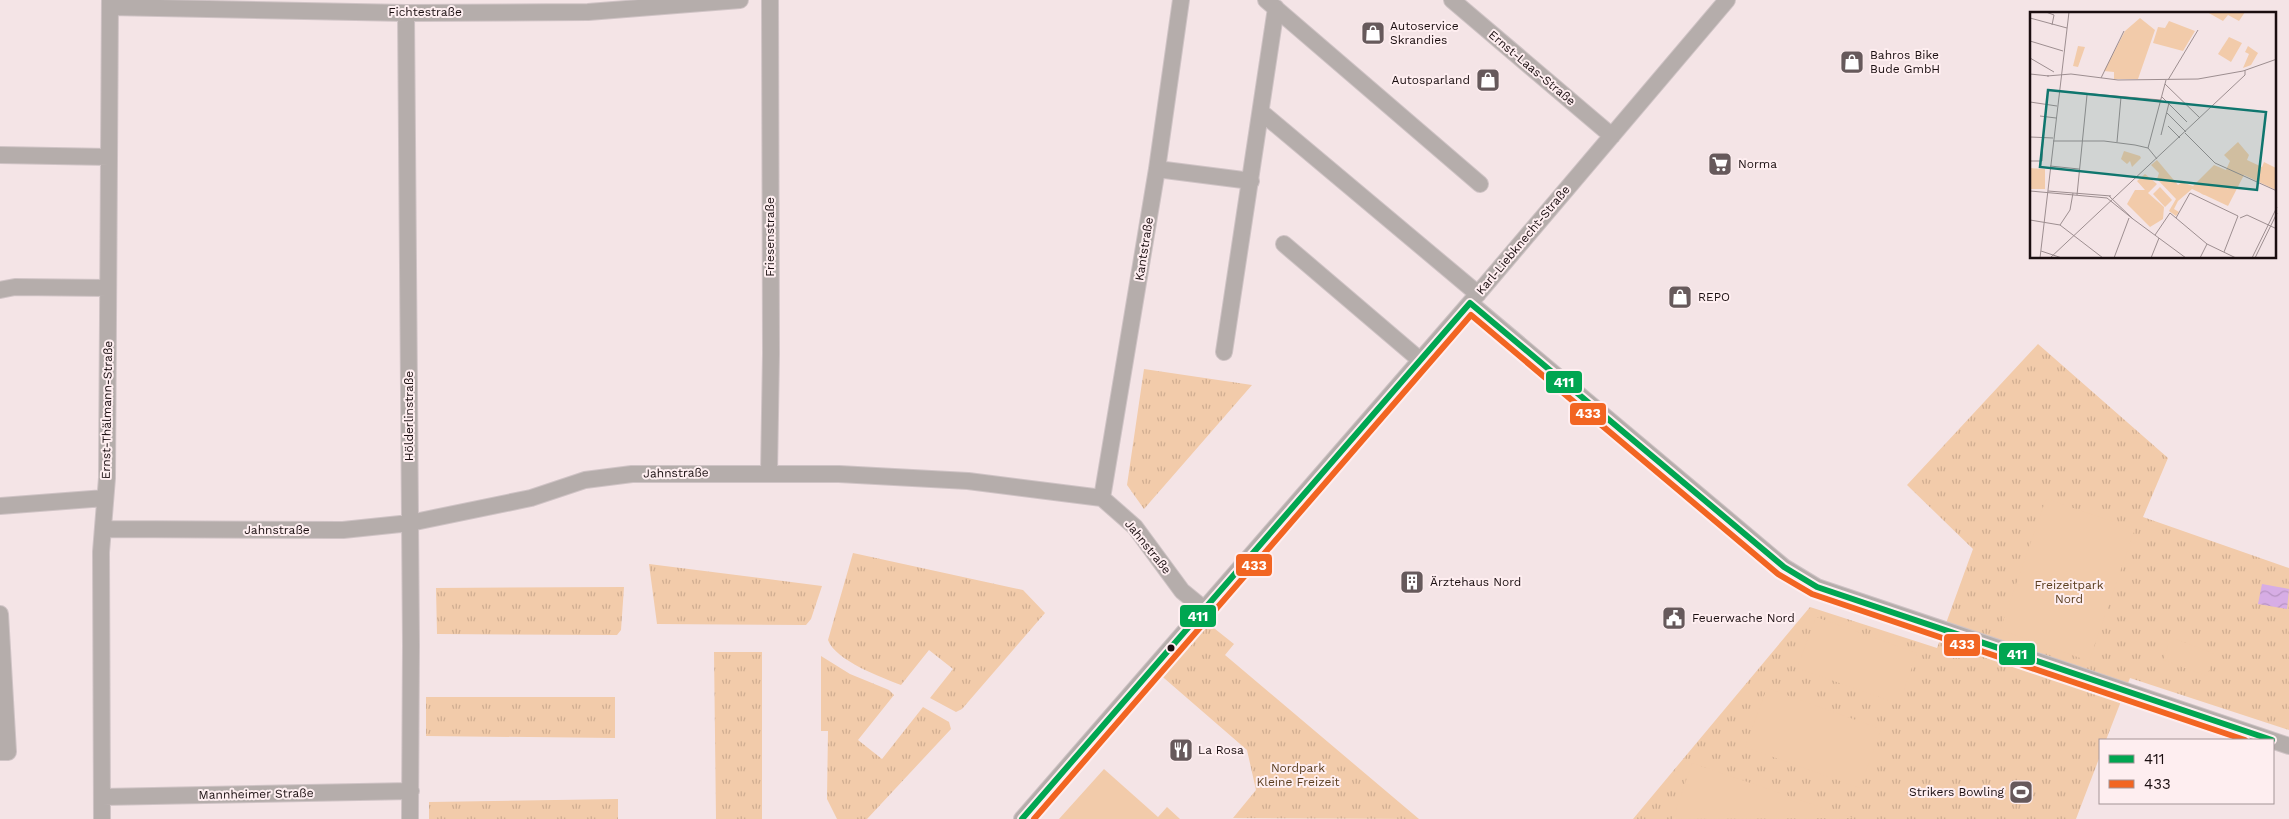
<svg xmlns="http://www.w3.org/2000/svg" width="2289" height="819" viewBox="0 0 2289 819" font-family="'Work Sans',sans-serif">
	<style>
		.grass { fill: url(#grass-tufts) }
		.pitch { fill: #f2cbaa }
		.water { fill: url(#water-waves) }
		.lines { fill: none; stroke-linecap: round; stroke-linejoin: round }
		.minor-casing { stroke: #cfc3c5; stroke-width: 18 }
		.minor { stroke: #b5adab; stroke-width: 16 }
		.bus-1-casing { stroke: #feeef0; stroke-width: 10 }
		.bus-2-casing { stroke: #feeef0; stroke-width: 10 }
		.bus-1 { stroke: #00a651; stroke-width: 6 }
		.bus-2 { stroke: #f26522; stroke-width: 6 }
		.bus-dot { fill: #1a0e10; stroke: #feeef0; stroke-width: 2 }
		.labels { text-anchor: middle; stroke-width: 4; stroke-linejoin: round; paint-order: stroke }
		.street-label { font-size: 12px; fill: #1a0e10; stroke: #feeef0 }
		.poi-label { font-size: 12px; fill: #1a0e10; stroke: #feeef0; text-anchor: start }
		.park-label { font-size: 12px; fill: #5a3d1e; stroke: #feeef0 }
		.inset-road { fill: none; stroke: #9d8e90; stroke-width: 1 }
		.view { fill: #0f766e; fill-opacity: 0.15; stroke: #0f766e; stroke-width: 2.5 }
		.inset-edge { fill: none; stroke: #1a0e10; stroke-width: 2.5 }
		.line-badge { stroke: #feeef0; stroke-width: 2 }
		.badge-label { font-size: 14px; text-anchor: middle; font-weight: bold; fill: #fff }
	</style>
	<defs>
		<pattern id="grass-tufts" width="24" height="20" patternUnits="userSpaceOnUse" patternTransform="scale(1.25)"><rect width="24" height="20" fill="#f2cbaa"/><path d="M3 7l-1-3M5 7V3M7 7l1-3M15 17l-1-3M17 17v-4M19 17l1-3" fill="none" stroke="#cfad91"/></pattern>
		<pattern id="water-waves" width="16" height="10" patternUnits="userSpaceOnUse" patternTransform="scale(1.25)"><rect width="16" height="10" fill="#d7ade5"/><path d="M0 5q4-4 8 0t8 0" fill="none" stroke="#b894c3"/></pattern>
	</defs>
	<rect width="100%" height="100%" fill="#f4e4e6"/>
	<path class="grass" d="M2038,344l130,114 -25,59 146,51v162l-159,-52 -24,62h-6v16l-24,63h-443l177,-212 127,41 36,-99 -66,-64z
		M1144,369l108,16 -108,124 -17,-24z
		M853,553l170,37 22,23 -83,96 -6,3 -26,-14 23,-29 -24,-19 -28,35c-20,-8 -65,-24 -73,-45z
		M649,564l173,22 -11,33 -5,6 -149,-1z
		M624,587l-3,43 -4,5 -180,-1 -1,-46z
		M1205,621l29,23 -9,11 194,164 -186,-1 23,-28 -9,-40 -90,-78z
		M714,652h48v167h-46z
		M821,656l29,18 39,16 5,5 -36,45 24,19 41,-52 26,15 2,7 -84,90h-30l-10,-20 1,-68h-7z
		M426,697h189v41l-189,-2z
		M618,799v20h-189v-17z"/>
	<path class="pitch" d="M2046,499l89,30 -46,132 -89,-31z
		M1816,617l101,36 -18,51 -102,-36z
		M2171,637l44,17 -8,22 -44,-16z
		M1767,688l114,41 -21,59 -115,-41z
		M1692,763l161,55 -180,1z
		M1104,769l54,48 9,-10 13,12h-121z"/>
	<path class="water" d="M2262,584l27,5 -2,20 -29,-5z"/>
	<g class="lines">
		<g class="minor-casing">
			<path id="minor" d="M1266,0l214,184
				M1452,0l160,136
				M110,7l296,6 182,-1 152,-12
				M406,13l5,632 -1,174
				M1261,112l217,182
				M0,155l109,2
				M1157,169l94,12
				M1284,244l136,116
				M0,290l15,-3 93,1
				M1470,303l314,264 33,20 472,159
				M1224,352l52,-344
				M769,473l2,-119 -1,-354
				M1102,498l55,-329 24,-169
				M0,506l105,-8
				M103,529l240,1 67,-7 121,-25 54,-18 47,-6h207l129,7 134,17 33,29 47,64 22,18
				M0,614l8,138h-8
				M102,797l309,-6
				M102,819l-1,-267 6,-74 3,-478
				M1022,819l448,-516 257,-303"/>
		</g>
		<use href="#minor" class="minor"/>
		<g class="bus-1-casing">
			<path id="bus-1" d="M1022,819l448,-516 314,264 33,20 455,153"/>
		</g>
		<g class="bus-2-casing">
			<path id="bus-2" d="M1034,819l437,-504 307,259 34,20 433,146"/>
		</g>
		<use href="#bus-1" class="bus-1"/>
		<use href="#bus-2" class="bus-2"/>
	</g>
	<defs>
		<g id="shop-square" transform="scale(1.25)"><rect x="-9" y="-9" width="18" height="18" rx="4" fill="#66595b" stroke="#feeef0"/><path d="M-5-2.5h2.3a2.7 3.5 0 0 1 5.4 0H5L5.5 6h-11ZM-1.5-2.5h3a1.5 2.3 0 0 0-3 0Z" fill="#fff"/></g>
		<g id="supermarket-square" transform="scale(1.25)"><rect x="-9" y="-9" width="18" height="18" rx="4" fill="#66595b" stroke="#feeef0"/><path d="M-6-5.5h2.5l.6 2H6L4.5 2H-2.5L-4.4-4H-6ZM-1.5 3.2a1.3 1.3 0 1 0 .1 0ZM3 3.2a1.3 1.3 0 1 0 .1 0Z" fill="#fff"/></g>
		<g id="building-square" transform="scale(1.25)"><rect x="-9" y="-9" width="18" height="18" rx="4" fill="#66595b" stroke="#feeef0"/><path d="M-4-6H4V6H1V3H-1V6H-4ZM-2.5-4.3h1.7v1.8h-1.7ZM.8-4.3h1.7v1.8H.8ZM-2.5-1h1.7V.8h-1.7ZM.8-1h1.7V.8H.8Z" fill="#fff"/></g>
		<g id="civic-square" transform="scale(1.25)"><rect x="-9" y="-9" width="18" height="18" rx="4" fill="#66595b" stroke="#feeef0"/><path d="M-.6-6.5H3V-4.5H.6V-3L4-1V1h2V6H-6V1h2V-1L-.6-3ZM-1.2 2.5V6h2.4V2.5Z" fill="#fff"/></g>
		<g id="restaurant-square" transform="scale(1.25)"><rect x="-9" y="-9" width="18" height="18" rx="4" fill="#66595b" stroke="#feeef0"/><path d="M-5-6h1v4h1v-4h1v4h1v-4h1v5L-1.5 .5V6h-2V.5L-5-1ZM5-6V6H3V1.5H1.5Q1.5-4 5-6Z" fill="#fff"/></g>
		<g id="stadium-square" transform="scale(1.25)"><rect x="-9" y="-9" width="18" height="18" rx="4" fill="#66595b" stroke="#feeef0"/><path d="M0-5a6.5 5 0 1 0 0 10a6.5 5 0 1 0 0-10ZM-3.5-1.8h7v3.6h-7Z" fill="#fff"/></g>
	</defs>
	<g fill-rule="evenodd">
		<use href="#shop-square" x="1373" y="33"/>
		<use href="#shop-square" x="1852" y="62"/>
		<use href="#shop-square" x="1488" y="80"/>
		<use href="#supermarket-square" x="1720" y="164"/>
		<use href="#shop-square" x="1680" y="297"/>
		<use href="#building-square" x="1412" y="582"/>
		<use href="#civic-square" x="1674" y="618"/>
		<use href="#restaurant-square" x="1181" y="750"/>
		<use href="#stadium-square" x="2021" y="792"/>
	</g>
	<circle class="bus-dot" cx="1171" cy="648" r="4.5"/>
	<g class="labels">
		<g class="street-label">
			<text x="425" y="16">Fichtestraße</text>
			<text transform="translate(1532 68) rotate(40)" y="4">Ernst-Laas-Straße</text>
			<text transform="translate(770 237) rotate(-90)" y="4">Friesenstraße</text>
			<text transform="translate(1523 240) rotate(-50)" y="4">Karl-Liebknecht-Straße</text>
			<text transform="translate(1144 249) rotate(-81)" y="4">Kantstraße</text>
			<text transform="translate(107 410) rotate(-89)" y="4">Ernst-Thälmann-Straße</text>
			<text transform="translate(409 416) rotate(-90)" y="4">Hölderlinstraße</text>
			<text transform="translate(676 473) rotate(-1)" y="4">Jahnstraße</text>
			<text x="277" y="534">Jahnstraße</text>
			<text transform="translate(1148 547) rotate(51)" y="4">Jahnstraße</text>
			<text transform="translate(256 794) rotate(-1)" y="4">Mannheimer Straße</text>
		</g>
		<g class="poi-label">
			<text x="1390" y="30">Autoservice<tspan x="1390" dy="14">Skrandies</tspan></text>
			<text x="1870" y="59">Bahros Bike<tspan x="1870" dy="14">Bude GmbH</tspan></text>
			<text x="1470" y="84" text-anchor="end">Autosparland</text>
			<text x="1738" y="168">Norma</text>
			<text x="1698" y="301">REPO</text>
			<text x="1430" y="586">Ärztehaus Nord</text>
			<text x="1692" y="622">Feuerwache Nord</text>
			<text x="1198" y="754">La Rosa</text>
			<text x="2004" y="796" text-anchor="end">Strikers Bowling</text>
		</g>
		<g class="park-label">
			<text x="2069" y="589">Freizeitpark<tspan x="2069" dy="14">Nord</tspan></text>
			<text x="1298" y="772">Nordpark<tspan x="1298" dy="14">Kleine Freizeit</tspan></text>
		</g>
	</g>
	<g transform="translate(2030 12)">
		<rect width="246" height="246" fill="#f4e4e6"/>
		<path d="M110,6l15,12 -17,49h-24v-7l-10,-1 21,-40zM139,9l26,10 -12,20 -30,-8 5,-16 7,1zM218,34l10,7 -7,12 -8,3 6,-14 -4,-2zM208,130l11,13 -2,5 15,7 2,-5 12,6v22l-32,-15 -16,31 -36,-17 -14,12 -4,8 5,3 -3,4 -7,-5 7,-12 -19,-20 2,-6 -8,-8 6,-5 21,25 4,-3 11,4 21,-21 12,5 4,-9 -6,-6zM94,139l16,5 1,2 -9,9 -2,-6 -3,3 -6,-5zM0,156l15,1v20h-15z" fill="#f2cbaa"/>
		<path d="M177,0h38l-6,9 -11,-6 -5,6z" fill="#f2cbaa"/>
		<path d="M199,25l13,6 -11,19 -13,-8zM48,34l7,1 -7,20 -5,-1z" fill="#f2cbaa"/>
		<path d="M115,162l12,10 -9,9 16,14 -1,12 -13,8 -23,-23 8,-14h10l-8,-9zM168 175a8 8 0 1 1 16 0a8 8 0 1 1-16 0ZM130,175l12,13 -7,7 -12,-13z" fill="#f2cbaa"/>
		<path class="inset-road" d="M16,0l8,3 -2,10M0,6l37,10M0,29l33,10M0,46l24,14M0,62l19,2M17,64l24,-2 47,6 80,-1 45,-8 34,-12M71,66l23,-47M138,68l30,-50M135,72l35,34M29,79l102,9M132,85l25,25M0,90l27,4M137,101l19,19M10,104l16,2M138,114l12,12M155,121l30,30 62,28M131,123l8,-32M0,125l23,1M23,129h51l31,4 13,3 9,11M87,130l4,-45M118,136l18,-68M0,149h12l1,-23M20,154l29,3M0,179l77,7 26,21M18,179l63,5M47,183l10,-100M79,184l24,23 53,39M146,206l14,-25 48,23 -14,36M210,206l7,-3 30,14M0,208l30,5 43,33M30,213l10,-15 3,-17M125,223l15,-22 37,31 29,14M11,239l21,7M10,246l29,-246M20,246l195,-183v-5M84,246l15,-40M121,246l8,-20M170,246l7,-14M222,246l25,-51M225,246l22,-45"/>
		<path class="view" d="M18,78l218,22 -9,78 -217,-23z"/>
		<rect width="246" height="246" class="inset-edge"/>
	</g>
	<g class="line-badge">
		<rect x="1545" y="370" width="38" height="24" rx="5" fill="#00a651"/>
		<rect x="1569" y="402" width="38" height="24" rx="5" fill="#f26522"/>
		<rect x="1235" y="553" width="38" height="24" rx="5" fill="#f26522"/>
		<rect x="1179" y="604" width="38" height="24" rx="5" fill="#00a651"/>
		<rect x="1943" y="633" width="38" height="24" rx="5" fill="#f26522"/>
		<rect x="1998" y="642" width="38" height="24" rx="5" fill="#00a651"/>
	</g>
	<g class="badge-label">
		<text x="1564" y="387">411</text>
		<text x="1588" y="418">433</text>
		<text x="1254" y="570">433</text>
		<text x="1198" y="621">411</text>
		<text x="1962" y="649">433</text>
		<text x="2017" y="659">411</text>
	</g>
	<rect x="2099" y="739" width="175" height="65" fill="#feeef0" stroke="#a39496"/>
	<rect x="2109" y="755" width="25" height="8" fill="#00a651" stroke="#a39496"/>
	<text x="2144" y="764" font-size="15" fill="#1a0e10">411</text>
	<rect x="2109" y="780" width="25" height="8" fill="#f26522" stroke="#a39496"/>
	<text x="2144" y="789" font-size="15" fill="#1a0e10">433</text>
</svg>
